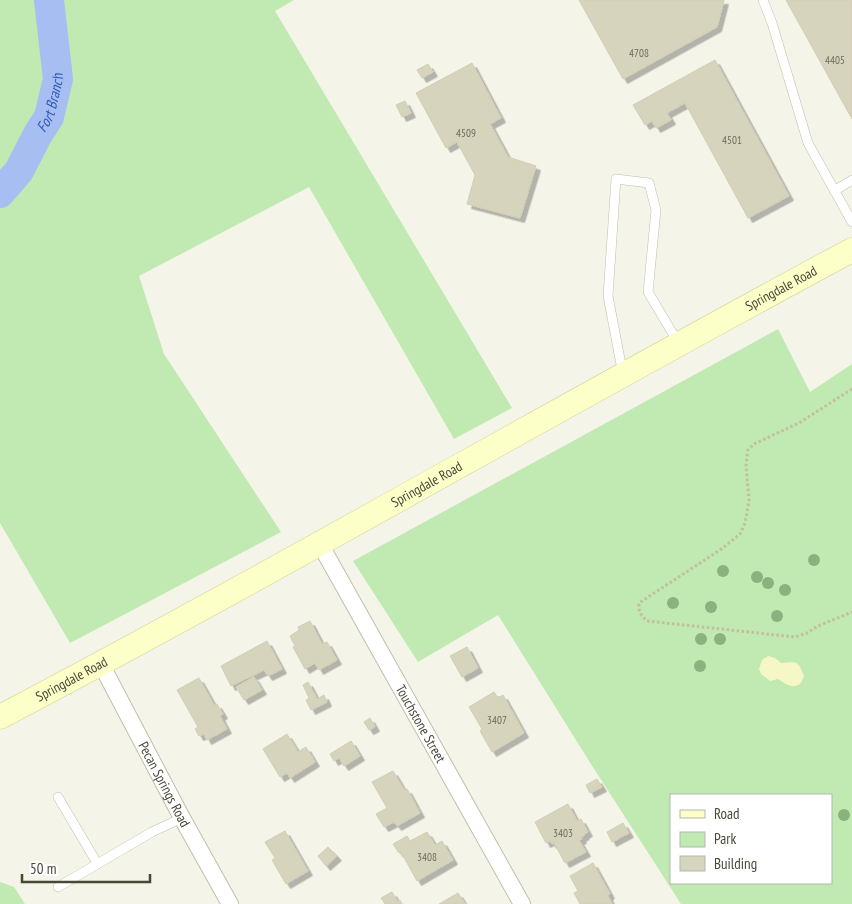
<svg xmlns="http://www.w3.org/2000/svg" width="852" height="904" viewBox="0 0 852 904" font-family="'PT Sans Narrow',sans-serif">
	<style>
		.green { fill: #c1e9b2; fill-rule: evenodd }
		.sand { fill: #f5f8c6 }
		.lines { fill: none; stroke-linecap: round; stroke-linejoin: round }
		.river { stroke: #a6bef1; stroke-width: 30 }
		.building { fill: #d7d4be; stroke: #d1ceb2; filter: url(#shadow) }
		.lane-casing { stroke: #c0bfac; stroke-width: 10 }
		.street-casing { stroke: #c0bfac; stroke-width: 18 }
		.secondary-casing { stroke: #d1d296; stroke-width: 25 }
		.path { stroke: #c2bf9d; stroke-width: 3; stroke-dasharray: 2.5 2.5; stroke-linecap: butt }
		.lane { stroke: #fff; stroke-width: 9 }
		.street { stroke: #fff; stroke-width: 16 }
		.secondary { stroke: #fdffc9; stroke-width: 24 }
		.tree { fill: #8ab27f }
		.labels { text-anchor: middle; stroke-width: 4; stroke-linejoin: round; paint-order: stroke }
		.number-label { font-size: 11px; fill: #6c6a59 }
		.street-label { font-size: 14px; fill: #494737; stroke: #fff }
		.water-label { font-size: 15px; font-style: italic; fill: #2f59b6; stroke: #fff }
	</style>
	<defs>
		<filter id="shadow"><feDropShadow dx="4.5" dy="4.5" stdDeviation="0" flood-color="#0004"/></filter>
	</defs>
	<rect width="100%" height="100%" fill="#f5f4e9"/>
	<path class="green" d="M0,0h294l-19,11 237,397 -58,31 -145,-252 -170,89 25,78 117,178 -211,111 -70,-120z
		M778,329l32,63 42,-28v540h-171l-92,-143 -91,-146 -80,47 -65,-101zM671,795h160v88h-160z
		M0,882l14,5 11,17h-25z"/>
	<path class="sand" d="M768,656l7,2 6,5c15,0 16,-5 23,13l-3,7c-9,7 -15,1 -23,-4l-8,2 -9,-7 -2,-5 3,-9z"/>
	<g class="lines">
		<path class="river" id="s1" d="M0,193l19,-22 19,-37 11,-17 9,-38 -9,-79"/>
	</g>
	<path class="building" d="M579,0h145l-7,27 -94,52z
		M786,0h66v119z
		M715,60l74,136 -41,22 -63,-115 -18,10 4,7 -15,8 -4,-7 -7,4 -12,-20z
		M472,63l29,55 -11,6 18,33 28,9 -16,52 -53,-14 8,-29 -18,-33 -11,6 -30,-55z
		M428,64l5,8 -11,6 -5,-8z
		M405,101l6,12 -9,4 -6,-12z
		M310,621l12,23 5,-2 10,18 -18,10 -4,-7 -10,6 -12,-22 2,-1 -5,-10 9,-6 -1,-3z
		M267,641l15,28 -14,7 -4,-6 -33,16 -10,-20z
		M467,647l11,21 -16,9 -12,-21z
		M254,677l8,13 -18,10 -8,-13z
		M199,678l15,27 3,-1 6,10 -3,2 7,13 -20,11 -3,-6 -5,2 -4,-7 3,-2 -21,-37z
		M308,682l9,17 7,-4 3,7 -16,8 -5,-10 3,-2 -6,-13z
		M494,692l4,6 5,-3 21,38 -32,19 -12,-21 2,-2 -13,-22z
		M370,718l5,9 -6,3 -5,-8z
		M287,734l11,18 8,-5 9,15 -25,16 -3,-5 -7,4 -17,-28z
		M351,741l9,15 -16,10 -5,-8 -5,3 -4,-7z
		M393,771l11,19 3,-1 13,24 -23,13 -3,-4 -10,5 -8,-13 11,-6 -15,-26z
		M597,779l5,8 -12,6 -4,-8z
		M568,804l9,17 4,-2 7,13 -4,2 1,1 -4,2 1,2 -3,1 7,12 -21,11 -11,-20 -2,1 -2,-3 -4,2 -11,-21z
		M623,823l6,10 -17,9 -5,-10z
		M285,831l23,40 -22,13 -14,-24 3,-2 -10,-16z
		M427,832l8,13 7,-4 11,19 -36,21 -16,-29 -2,1 -6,-9 14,-8 3,5z
		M328,847l9,9 -11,10 -8,-10z
		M593,863l17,31 -2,2 4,8h-32l-6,-11 4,-2 -8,-15z
		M392,892l5,9 3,-1 2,4h-17l-4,-6z
		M458,893l7,11h-26z"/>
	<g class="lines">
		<g class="lane-casing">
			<path id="lane" d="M763,0l9,23 36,120 44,79
				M834,191l18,-11
				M623,375l-15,-79 8,-117 33,4 7,27 -8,82 31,52
				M58,797l39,66
				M58,887l94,-55 30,-14"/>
		</g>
		<g class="street-casing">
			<g id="street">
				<path id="s2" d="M320,544l202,360"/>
				<path id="s3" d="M101,664l81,154 48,86"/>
			</g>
		</g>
		<g class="secondary-casing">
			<g id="secondary">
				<path id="s4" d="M0,717c287,-151 566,-314 852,-467"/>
			</g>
		</g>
		<path class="path" d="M852,389l-53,34 -45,21 -6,6 -2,14 3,37 -4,22 -5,11 -20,16 -81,53c-1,9 2,12 8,18l148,16 12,-4 11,-7 34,-14"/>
		<use href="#lane" class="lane"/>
		<use href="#street" class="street"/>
		<use href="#secondary" class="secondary"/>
	</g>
	<g class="tree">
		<circle cx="814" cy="560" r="6"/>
		<circle cx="723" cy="571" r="6"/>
		<circle cx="757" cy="577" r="6"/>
		<circle cx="768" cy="583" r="6"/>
		<circle cx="785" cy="590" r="6"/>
		<circle cx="673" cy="603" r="6"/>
		<circle cx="711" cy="607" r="6"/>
		<circle cx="777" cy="616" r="6"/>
		<circle cx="701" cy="639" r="6"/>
		<circle cx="720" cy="639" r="6"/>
		<circle cx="700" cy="666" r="6"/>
		<circle cx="844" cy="815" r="6"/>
	</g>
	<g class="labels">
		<g class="number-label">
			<text x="639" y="57">4708</text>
			<text x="835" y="64">4405</text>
			<text x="466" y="137">4509</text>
			<text x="732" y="144">4501</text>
			<text x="497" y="724">3407</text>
			<text x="563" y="837">3403</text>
			<text x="427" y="861">3408</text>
		</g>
		<g class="street-label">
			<text dy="5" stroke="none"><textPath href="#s4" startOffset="891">Springdale Road</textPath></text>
			<text dy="5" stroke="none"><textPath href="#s4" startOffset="486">Springdale Road</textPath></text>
			<text dy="5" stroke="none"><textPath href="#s4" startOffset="81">Springdale Road</textPath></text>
			<text dy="5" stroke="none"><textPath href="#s2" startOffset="206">Touchstone Street</textPath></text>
			<text dy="5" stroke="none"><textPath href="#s3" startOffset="136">Pecan Springs Road</textPath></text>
		</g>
		<g class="water-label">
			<text dy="5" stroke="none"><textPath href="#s1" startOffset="105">Fort Branch</textPath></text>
		</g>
	</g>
	<rect x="670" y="794" width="162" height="90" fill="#ffffff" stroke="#b6b5af"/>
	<rect x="680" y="810" width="25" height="8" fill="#fdffc9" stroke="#b6b5af"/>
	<text x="714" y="819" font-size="15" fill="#494737">Road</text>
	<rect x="680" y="832" width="25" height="15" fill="#c1e9b2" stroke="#b6b5af"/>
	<text x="714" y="844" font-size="15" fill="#494737">Park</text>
	<rect x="680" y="856" width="25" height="15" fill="#d7d4be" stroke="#b6b5af"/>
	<text x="714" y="869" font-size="15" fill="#494737">Building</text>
	<path d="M22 874v8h128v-8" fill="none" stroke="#494737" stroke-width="2.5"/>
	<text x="30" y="874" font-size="15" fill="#494737" stroke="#ffffff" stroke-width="4" paint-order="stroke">50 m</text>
</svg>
